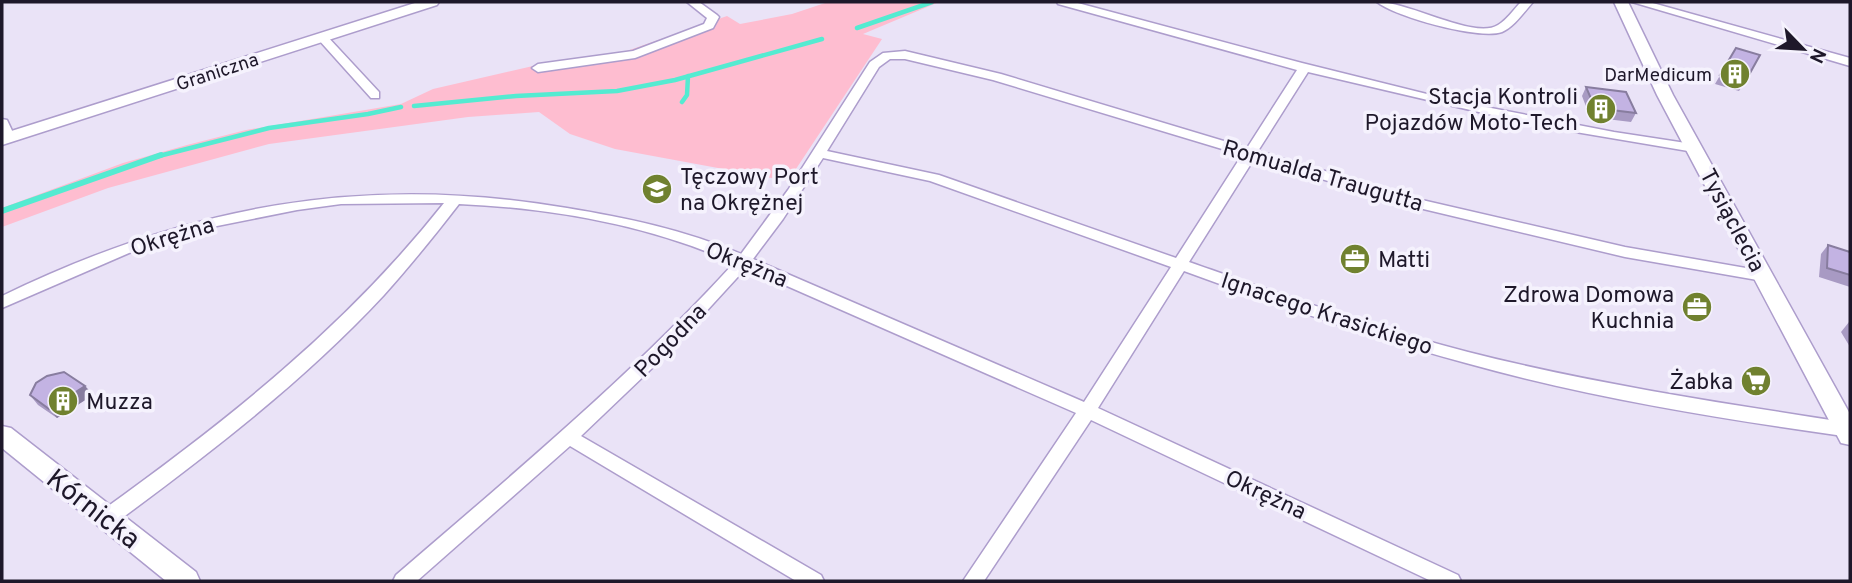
<svg xmlns="http://www.w3.org/2000/svg" width="1852" height="583" viewBox="0 0 1852 583" font-family="Overpass,sans-serif">
	<style>
		.green { fill: #febdd0 }
		.lines { fill: none; stroke-linecap: round; stroke-linejoin: round }
		.stream-far1 { stroke: #54ebd1; stroke-width: 4.5 }
		.stream { stroke: #54ebd1; stroke-width: 6 }
		.street-casing { stroke: #ad9dcc; stroke-width: 3 }
		.secondary-casing { stroke: #ad9dcc; stroke-width: 3 }
		.street { fill: #fff; fill-rule: evenodd }
		.secondary { fill: #fff; fill-rule: evenodd }
		.wall { fill: #a89ac3 }
		.shaded-wall { fill: #887d9f }
		.building { fill: #c3b3e3; stroke: #887d9f; stroke-width: 2 }
		.labels { text-anchor: middle; stroke-width: 7; stroke-linejoin: round; paint-order: stroke }
		.far-street-label { font-size: 19px; fill: #1e182a; stroke: #f5f2fd }
		.far-poi-label { font-size: 19px; fill: #1e182a; stroke: #f5f2fd; text-anchor: end }
		.poi-label { font-size: 23px; fill: #1e182a; stroke: #f5f2fd; text-anchor: end }
		.street-label { font-size: 23px; fill: #1e182a; stroke: #f5f2fd }
		.near-street-label { font-size: 28px; fill: #1e182a; stroke: #f5f2fd }
	</style>
	<rect width="100%" height="100%" fill="#eae3f7"/>
	<path class="green" d="M828,2h111l-76,32 19,5 -94,142 -173,-32 -45,-15 -31,-22 -71,5 -199,27 -161,44 -106,39v-19l121,-45 64,-18 59,-15 155,-26 32,-15 113,-26 75,-10 106,-37 13,8 52,-10z"/>
	<g class="lines">
		<path class="stream-far1" d="M857,28l75,-26
			M682,102l5,-7 1,-19
			M414,106l102,-10 101,-5 58,-11 147,-41
			M155,157l114,-29 99,-14 33,-7"/>
		<path class="stream" d="M2,211l159,-56"/>
		<g class="street-casing">
			<path id="street" d="M687,2h12l18,13 2,2 -6,11 -78,30 -97,14 -6,-4 6,-4 95,-13 71,-27 3,-6z
				M1057,2h17l228,61 153,38 159,31 85,13v6l-5,1 -160,-27 -226,-53 -50,79 164,49 203,47 138,24 8,5 -8,5 -138,-24 -206,-49 -165,-49 -65,103c92,32 184,66 279,90 126,32 254,51 382,71v14c-128,-18 -259,-39 -384,-74 -96,-26 -189,-58 -282,-92l-86,137 360,167 3,6h-30l-340,-161 -107,161h-21l113,-168 -330,-145 -77,84 -88,84 240,139 3,6h-28l-226,-135 -153,135h-24l3,-6c117,-101 234,-198 338,-312 -85,-38 -183,-55 -275,-59 -24,31 -49,62 -75,91 -81,87 -175,159 -270,229l-7,2 -7,-2 -3,-6 3,-6c128,-92 246,-185 344,-309l-103,1 -44,6 -85,17 -83,26 -127,55v-12c185,-90 361,-123 565,-88 60,10 118,22 174,46l47,-64 82,-128 13,-9 22,-2 96,23 246,74 50,-78 -239,-66zM890,59h15l88,21 249,75 -66,103 -237,-83 -112,-24 52,-84zM823,158l107,23 241,86 -87,135 -331,-143 30,-40z
				M1377,2c31,-1 97,38 121,23 9,-5 16,-16 23,-23h12c-9,10 -19,25 -31,30 -23,8 -106,-15 -125,-30z
				M1632,2h17l201,56v8z
				M322,34l4,1 53,57v6h-8l-53,-59 -2,-2z
				M2,119l5,1 8,17 -2,3 -5,1 -6,-3z"/>
		</g>
		<g class="secondary-casing">
			<path id="secondary" d="M418,2h21l-2,3 -435,140v-11z
				M1614,2h14l45,93 177,319v31l-9,-2 -184,-348z
				M2,426l9,2 185,144 4,9h-34l-164,-133z"/>
		</g>
		<use href="#street" class="street"/>
		<use href="#secondary" class="secondary"/>
	</g>
	<path class="wall" d="M1736,48l9,34 -6,9 -24,-7z
		M1586,87l50,26 -5,9 -41,-5 -8,-21z
		M1828,245l22,7v35l-31,-10 2,-23z
		M1849,322h1v25l-9,-15z
		M85,386l8,9 -36,23 -19,-13 -8,-10z"/>
	<path class="shaded-wall" d="M85,386l8,9 -36,23 -8,-9z"/>
	<path class="building" d="M1736,48l24,7 -15,27 -25,-7z
		M1586,87l40,5 10,21 -41,-5z
		M1828,245l22,7v23l-23,-7z
		M64,372l21,14 -36,23 -19,-14 6,-12 11,-7z"/>
	<defs>
		<g id="building-disc" transform="scale(1.575)"><circle r="9.5" fill="#70812f" stroke="#f5f2fd"/><path d="M-4-6H4V6H1V3H-1V6H-4ZM-2.5-4.3h1.7v1.8h-1.7ZM.8-4.3h1.7v1.8H.8ZM-2.5-1h1.7V.8h-1.7ZM.8-1h1.7V.8H.8Z" fill="#fff"/></g>
		<g id="school-disc" transform="scale(1.575)"><circle r="9.5" fill="#70812f" stroke="#f5f2fd"/><path d="M0-5L7-2L0 1L-7-2ZM-4 1L0 2.5L4 1V4Q0 6-4 4Z" fill="#fff"/></g>
		<g id="office-disc" transform="scale(1.575)"><circle r="9.5" fill="#70812f" stroke="#f5f2fd"/><path d="M-6-3h4V-5.5h4V-3h4V5H-6ZM-1-4.5V-3h2v-1.5ZM-6 0V1H6V0Z" fill="#fff"/></g>
		<g id="supermarket-disc" transform="scale(1.575)"><circle r="9.5" fill="#70812f" stroke="#f5f2fd"/><path d="M-6-5.5h2.5l.6 2H6L4.5 2H-2.5L-4.4-4H-6ZM-1.5 3.2a1.3 1.3 0 1 0 .1 0ZM3 3.2a1.3 1.3 0 1 0 .1 0Z" fill="#fff"/></g>
	</defs>
	<g fill-rule="evenodd">
		<use href="#building-disc" x="1735" y="74"/>
		<use href="#building-disc" x="1601" y="109"/>
		<use href="#school-disc" x="657" y="189"/>
		<use href="#office-disc" x="1355" y="259"/>
		<use href="#office-disc" x="1697" y="307"/>
		<use href="#supermarket-disc" x="1756" y="381"/>
		<use href="#building-disc" x="63" y="401"/>
	</g>
	<g class="labels">
		<g class="far-street-label">
			<text transform="translate(217 71) rotate(-18)" y="7">Graniczna</text>
		</g>
		<g class="far-poi-label">
			<text x="1712" y="81">DarMedicum</text>
		</g>
		<g class="poi-label">
			<text x="1578" y="104">Stacja Kontroli<tspan x="1578" dy="26">Pojazdów Moto-Tech</tspan></text>
			<text x="680" y="184" text-anchor="start">Tęczowy Port<tspan x="680" dy="26">na Okrężnej</tspan></text>
			<text x="1378" y="267" text-anchor="start">Matti</text>
			<text x="1674" y="302">Zdrowa Domowa<tspan x="1674" dy="26">Kuchnia</tspan></text>
			<text x="1733" y="389">Żabka</text>
			<text x="86" y="409" text-anchor="start">Muzza</text>
		</g>
		<g class="street-label">
			<text transform="translate(1323 175) rotate(16)" y="8">Romualda Traugutta</text>
			<text transform="translate(1733 220) rotate(62)" y="8">Tysiąclecia</text>
			<text transform="translate(172 236) rotate(-17)" y="8">Okrężna</text>
			<text transform="translate(747 264) rotate(22)" y="8">Okrężna</text>
			<text transform="translate(1327 313) rotate(18)" y="8">Ignacego Krasickiego</text>
			<text transform="translate(670 340) rotate(-46)" y="8">Pogodna</text>
			<text transform="translate(1266 494) rotate(25)" y="8">Okrężna</text>
		</g>
		<g class="near-street-label">
			<text transform="translate(94 508) rotate(38)" y="10">Kórnicka</text>
		</g>
	</g>
	<rect width="1852" height="583" fill="none" stroke="#1e182a" stroke-width="7"/>
	<g transform="translate(1803 49) rotate(115)" stroke="#f5f2fd" stroke-width="5" paint-order="stroke">
	<path d="M0-5L12 26L0 18L-12 26Z" fill="#1e182a"/>
	<text y="-10" font-size="19" font-weight="bold" text-anchor="middle" fill="#1e182a">N</text>
	</g>
</svg>
